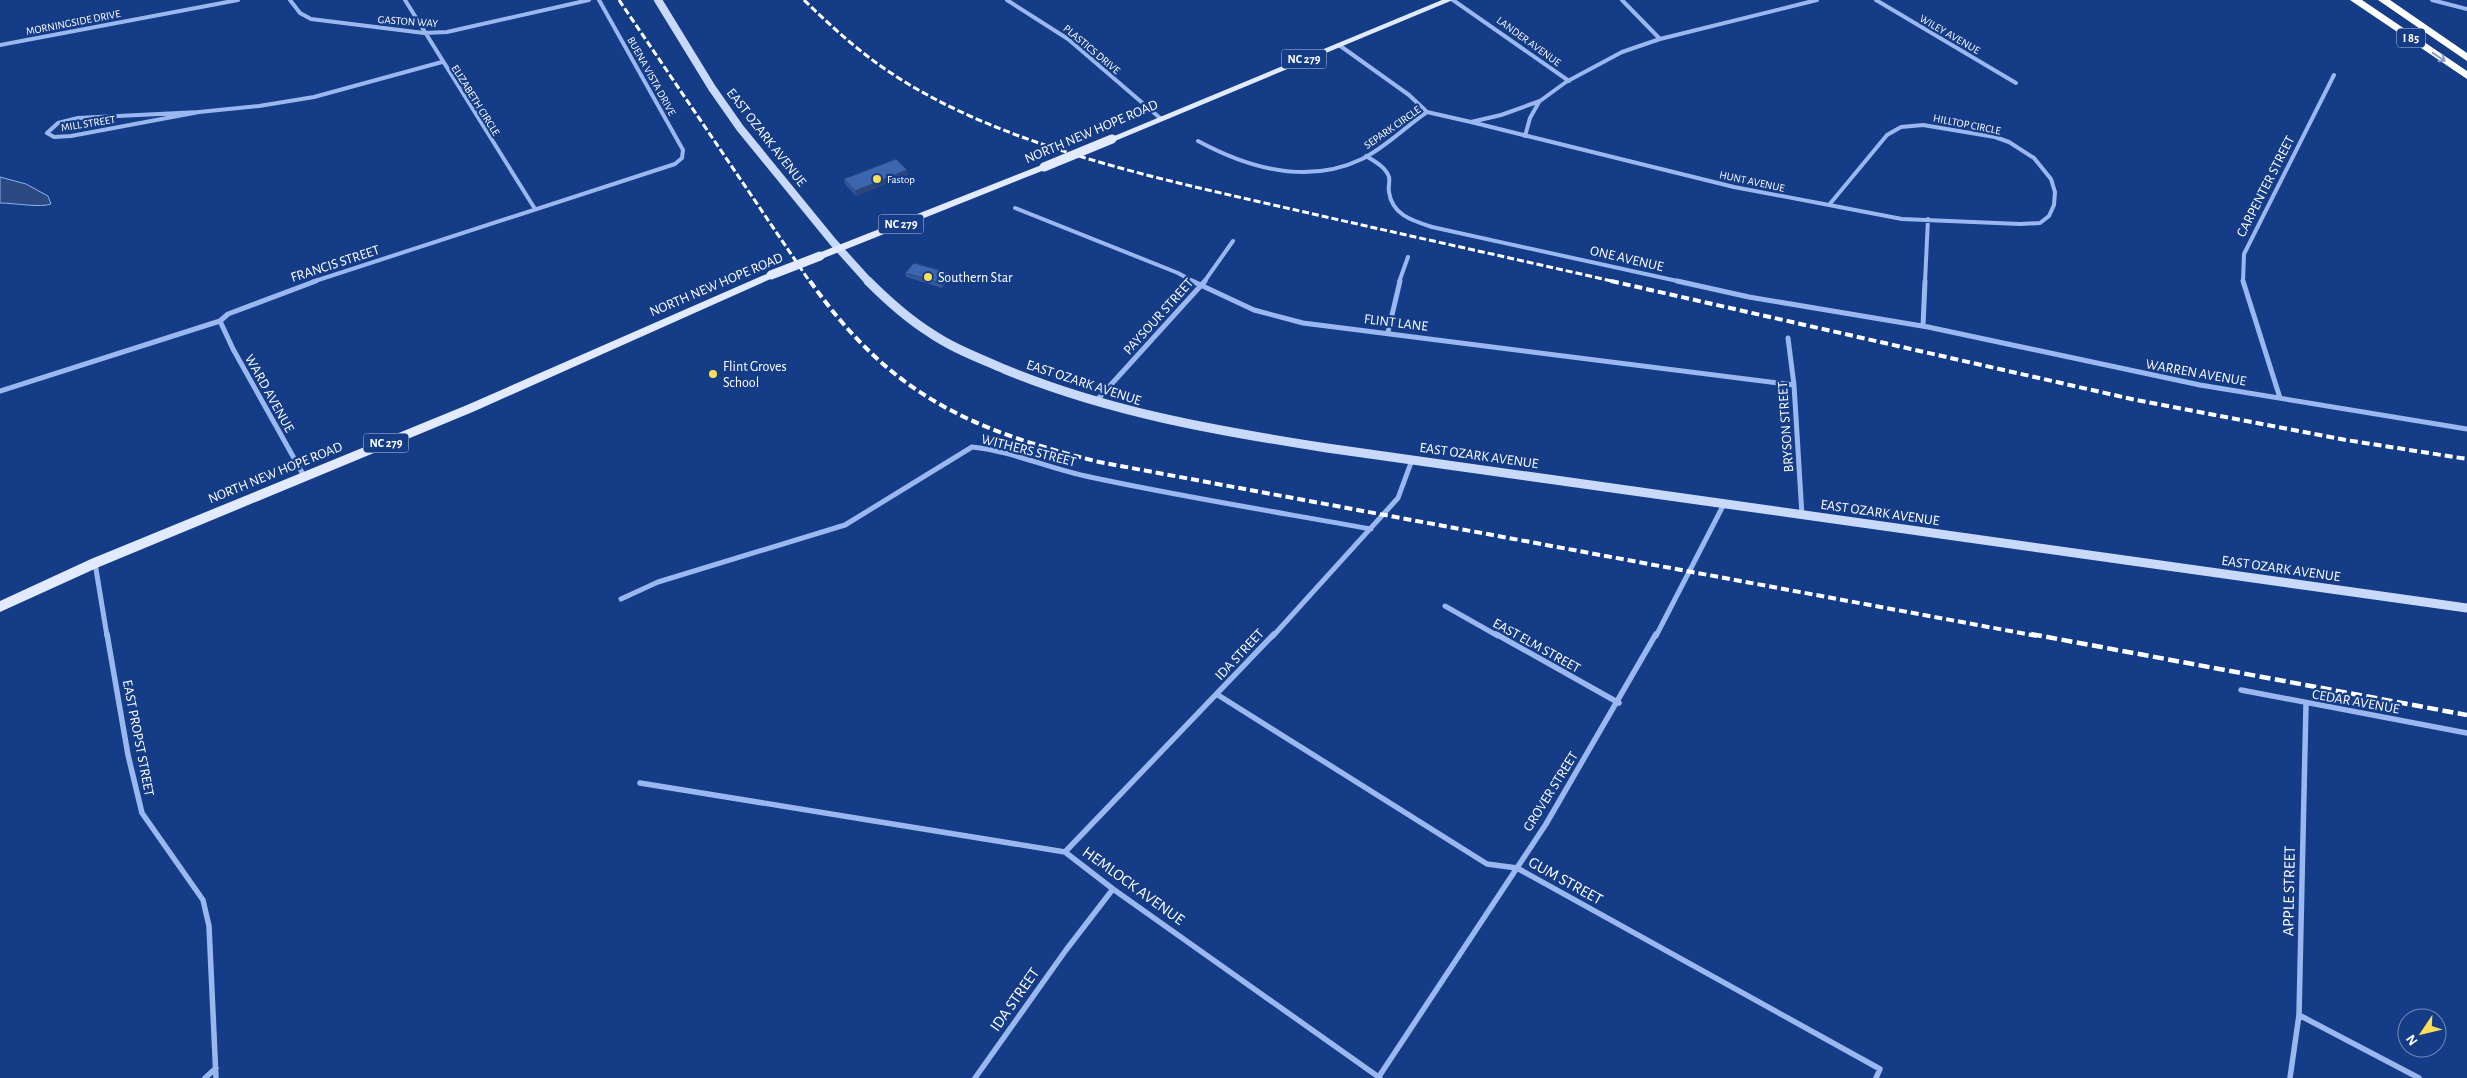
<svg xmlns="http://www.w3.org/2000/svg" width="2467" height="1078" viewBox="0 0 2467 1078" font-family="'Alegreya Sans',sans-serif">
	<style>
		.water { fill: #2c4981; stroke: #8cb2f2 }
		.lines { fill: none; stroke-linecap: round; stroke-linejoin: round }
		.minor-far2 { stroke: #9ab8ef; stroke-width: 4 }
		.minor-far1 { stroke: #9ab8ef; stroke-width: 5 }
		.minor { stroke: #9ab8ef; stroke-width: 5.5 }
		.secondary-far1 { stroke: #c8d9fa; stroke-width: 8 }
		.secondary { stroke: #c8d9fa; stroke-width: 9 }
		.primary { fill: #e2eaff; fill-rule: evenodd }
		.motorway { fill: #fff; fill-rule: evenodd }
		.rail-far2 { stroke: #fff; stroke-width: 3; stroke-dasharray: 7 3; stroke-linecap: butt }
		.rail-far1 { stroke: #fff; stroke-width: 4; stroke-dasharray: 8 4; stroke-linecap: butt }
		.rail { stroke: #fff; stroke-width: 4.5; stroke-dasharray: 11 4.5; stroke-linecap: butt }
		.primary-bridge { stroke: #e2eaff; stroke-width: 9 }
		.wall { fill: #345898 }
		.shaded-wall { fill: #2b477c }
		.building { fill: #3d66b1; stroke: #2b477c }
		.oneway { stroke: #8a9ec3 }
		.poi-dot { fill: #ffdf58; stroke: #153c87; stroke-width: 2 }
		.labels { text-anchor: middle; stroke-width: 4.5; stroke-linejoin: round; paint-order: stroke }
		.far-street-label { font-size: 11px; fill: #fff; stroke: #153c87 }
		.far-poi-label { font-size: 11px; fill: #fff; stroke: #153c87; text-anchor: start }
		.shield { fill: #153c87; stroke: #b9c4db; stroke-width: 1 }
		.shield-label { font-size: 12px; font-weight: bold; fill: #fff }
		.street-label { font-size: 14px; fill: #fff; stroke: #153c87 }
		.poi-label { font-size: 14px; fill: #fff; stroke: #153c87; text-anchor: start }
		.near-street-label { font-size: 16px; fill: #fff; stroke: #153c87 }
	</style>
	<rect width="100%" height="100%" fill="#153c87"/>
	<path class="water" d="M0,177l26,7 22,12 3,8c-11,4 -36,-1 -51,-1z"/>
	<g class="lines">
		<path class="minor-far2" d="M290,0l10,13 11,6 113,14 23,-1 142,-32
			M405,0l130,209
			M1007,0l61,39 92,79
			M1453,0l116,81
			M1622,0l38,39
			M1876,0l140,83
			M2432,0l35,9
			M0,45l238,-45
			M1339,45l70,50 18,17
			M199,112l-128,24 -17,1 -7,-4 11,-10 20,-5z
			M199,112l60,-6 55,-9 128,-35
			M1471,122l263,65 95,18
			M1923,125l72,12 14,5 25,16 17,21 4,13 -1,13 -5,11 -9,7 -20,1 -118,-5 -73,-14 58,-70 14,-8z
			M1525,136l5,-18 9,-16
			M1198,141c50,27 110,44 164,18 24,-12 43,-32 65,-47l44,10 30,-7 39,-14 26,-19 56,-30 38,-13 157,-39
			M1366,156c8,5 20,11 23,21 1,5 -1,10 0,15 3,23 24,29 43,35l250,55
			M1015,208l163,65 16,9
			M312,282l363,-118 7,-6 1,-8 -84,-150
			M1204,282l29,-41
			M1399,282l9,-25
			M1925,282l3,-63
			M2243,282l1,-28 90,-179"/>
		<path class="minor-far1" d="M1192,281l62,29 49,13 491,62
			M1677,281l72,16 179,30 272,58 267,44
			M2243,281l37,117
			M220,321l13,28 71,127
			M1923,326l2,-45
			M1388,332l12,-51
			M1788,338l6,47 8,130
			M0,391l220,-70 8,-7 88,-33
			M1097,400l108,-119
			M95,563l12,73
			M621,599l37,-17 187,-57 127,-78c40,4 78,22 118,30 93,20 187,35 281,52
			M1445,606l53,30
			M1273,636l125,-138 14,-38
			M1656,636l68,-132"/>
		<path class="minor" d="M107,634l21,121 14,58 61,87 6,26 7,152
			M1496,634l123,69
			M2241,690l226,43
			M1218,695l269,169 30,4 363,201 -4,9
			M640,783l425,69 48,37 267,189
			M1065,852l209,-218
			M2299,1015l120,63
			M205,1078l11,-10
			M975,1078l91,-128 47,-61
			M1378,1078l168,-254 110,-190
			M2290,1078l9,-63 7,-311"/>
		<path class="secondary-far1" d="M658,0l54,88 28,40 93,114 36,40"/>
		<path class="secondary" d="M868,281c19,19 39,37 61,51 23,16 50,26 75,37 104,43 213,62 323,79l1140,160"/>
		<path class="primary" d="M1442,0h11l-338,141h-6l-2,-2z
			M1044,164l3,1v4l-223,89 -4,1 -5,-3 1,-2z
			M771,272l5,3 -1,2 -300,134 -376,156 -99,45v-11l91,-42 376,-154z"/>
		<path class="motorway" d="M2350,0h12l105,71v8z
			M2378,0h12l77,53v8z"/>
		<path class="rail-far2" d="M619,0l191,282
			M804,0c28,27 55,52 87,73 112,75 278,108 409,138 105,24 211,47 316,71"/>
		<path class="rail-far1" d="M810,281c80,113 157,148 289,181l938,174
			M1611,281l525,119 210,40 121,19"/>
		<path class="rail" d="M2031,634l436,81"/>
		<path class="primary-bridge" d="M1044,167l68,-28
			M771,275l49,-19"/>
	</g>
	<path class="wall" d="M908,175l-52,21 -11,-12 -1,-5z
		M905,273l45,4 -8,11 -36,-11z"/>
	<path class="shaded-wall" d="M907,170l1,5 -52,21 -1,-5z
		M949,273l1,4 -8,11 -1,-5z"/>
	<path class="building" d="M896,159l11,11 -52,21 -11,-12z
		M914,263l35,10 -8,10 -36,-10z"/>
	<defs><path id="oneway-shaft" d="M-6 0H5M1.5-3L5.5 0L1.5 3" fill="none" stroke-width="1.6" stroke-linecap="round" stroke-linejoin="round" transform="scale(1.25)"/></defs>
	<use class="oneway" href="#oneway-shaft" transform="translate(2439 57) rotate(34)"/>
	<g class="poi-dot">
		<circle cx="877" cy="179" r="5"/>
		<circle cx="928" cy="277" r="5"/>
		<circle cx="713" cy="374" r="5"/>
	</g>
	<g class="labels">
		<g class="far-street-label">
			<text transform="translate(408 21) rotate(4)" y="4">GASTON WAY</text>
			<text transform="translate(73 22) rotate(-11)" y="4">MORNINGSIDE DRIVE</text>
			<text transform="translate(1950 34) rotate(30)" y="4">WILEY AVENUE</text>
			<text transform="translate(1529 41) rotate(36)" y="4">LANDER AVENUE</text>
			<text transform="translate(1092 49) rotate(40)" y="4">PLASTICS DRIVE</text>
			<text transform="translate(652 76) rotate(61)" y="4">BUENA VISTA DRIVE</text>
			<text transform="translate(476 100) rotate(58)" y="4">ELIZABETH CIRCLE</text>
			<text transform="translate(88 123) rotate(-9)" y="4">MILL STREET</text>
			<text transform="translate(1967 124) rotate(11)" y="4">HILLTOP CIRCLE</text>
			<text transform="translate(1392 127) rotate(-35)" y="4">SEPARK CIRCLE</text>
			<text transform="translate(1752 181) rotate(12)" y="4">HUNT AVENUE</text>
		</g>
		<g class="far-poi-label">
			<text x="887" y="183">Fastop</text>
		</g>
		<g class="shield">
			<rect x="2397" y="28.5" width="28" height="19" rx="4"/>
			<rect x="1281.5" y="49.5" width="45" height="19" rx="4"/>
			<rect x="878.5" y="214.5" width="45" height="19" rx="4"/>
			<rect x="363.5" y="433.5" width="45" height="19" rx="4"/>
		</g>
		<g class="shield-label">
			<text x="2411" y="42">I 85</text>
			<text x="1304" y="63">NC 279</text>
			<text x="901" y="228">NC 279</text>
			<text x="386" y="447">NC 279</text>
		</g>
		<g class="street-label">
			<text transform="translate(1091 131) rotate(-23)" y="5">NORTH NEW HOPE ROAD</text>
			<text transform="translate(767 137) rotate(52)" y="5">EAST OZARK AVENUE</text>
			<text transform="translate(2265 186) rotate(-63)" y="5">CARPENTER STREET</text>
			<text transform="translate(1627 258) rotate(13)" y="5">ONE AVENUE</text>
			<text transform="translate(335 263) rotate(-18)" y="5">FRANCIS STREET</text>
			<text transform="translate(716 284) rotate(-23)" y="5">NORTH NEW HOPE ROAD</text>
			<text transform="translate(1158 316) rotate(-48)" y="5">PAYSOUR STREET</text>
			<text transform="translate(1396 322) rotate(7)" y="5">FLINT LANE</text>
			<text transform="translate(2196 372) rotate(10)" y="5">WARREN AVENUE</text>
			<text transform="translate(1084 382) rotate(18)" y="5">EAST OZARK AVENUE</text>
			<text transform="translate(270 393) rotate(61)" y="5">WARD AVENUE</text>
			<text transform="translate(1785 427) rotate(-94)" y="5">BRYSON STREET</text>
			<text transform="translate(1029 450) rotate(14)" y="5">WITHERS STREET</text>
			<text transform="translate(1479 455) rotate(8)" y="5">EAST OZARK AVENUE</text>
			<text transform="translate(275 472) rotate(-22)" y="5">NORTH NEW HOPE ROAD</text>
			<text transform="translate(1880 512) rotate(8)" y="5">EAST OZARK AVENUE</text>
			<text transform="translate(2281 568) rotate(8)" y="5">EAST OZARK AVENUE</text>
			<text transform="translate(1537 645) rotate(29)" y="5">EAST ELM STREET</text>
			<text transform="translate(1239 654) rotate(-47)" y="5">IDA STREET</text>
			<text transform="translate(2356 701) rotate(10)" y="5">CEDAR AVENUE</text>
			<text transform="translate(139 738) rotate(79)" y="5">EAST PROPST STREET</text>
			<text transform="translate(1550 791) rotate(-58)" y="5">GROVER STREET</text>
		</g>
		<g class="poi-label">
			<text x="938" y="282">Southern Star</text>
			<text x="723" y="371">Flint Groves<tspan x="723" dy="16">School</tspan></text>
		</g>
		<g class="near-street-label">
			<text transform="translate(1566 880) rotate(29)" y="6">GUM STREET</text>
			<text transform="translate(1134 885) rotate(36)" y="6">HEMLOCK AVENUE</text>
			<text transform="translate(2288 891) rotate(-89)" y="6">APPLE STREET</text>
			<text transform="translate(1014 999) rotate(-55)" y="6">IDA STREET</text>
		</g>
	</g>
	<g transform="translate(2422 1033) rotate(235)"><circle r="24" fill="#153c87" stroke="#738ab7"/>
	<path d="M0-4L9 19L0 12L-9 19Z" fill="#ffdf58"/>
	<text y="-8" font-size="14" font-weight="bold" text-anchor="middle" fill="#ffffff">N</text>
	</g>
</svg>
